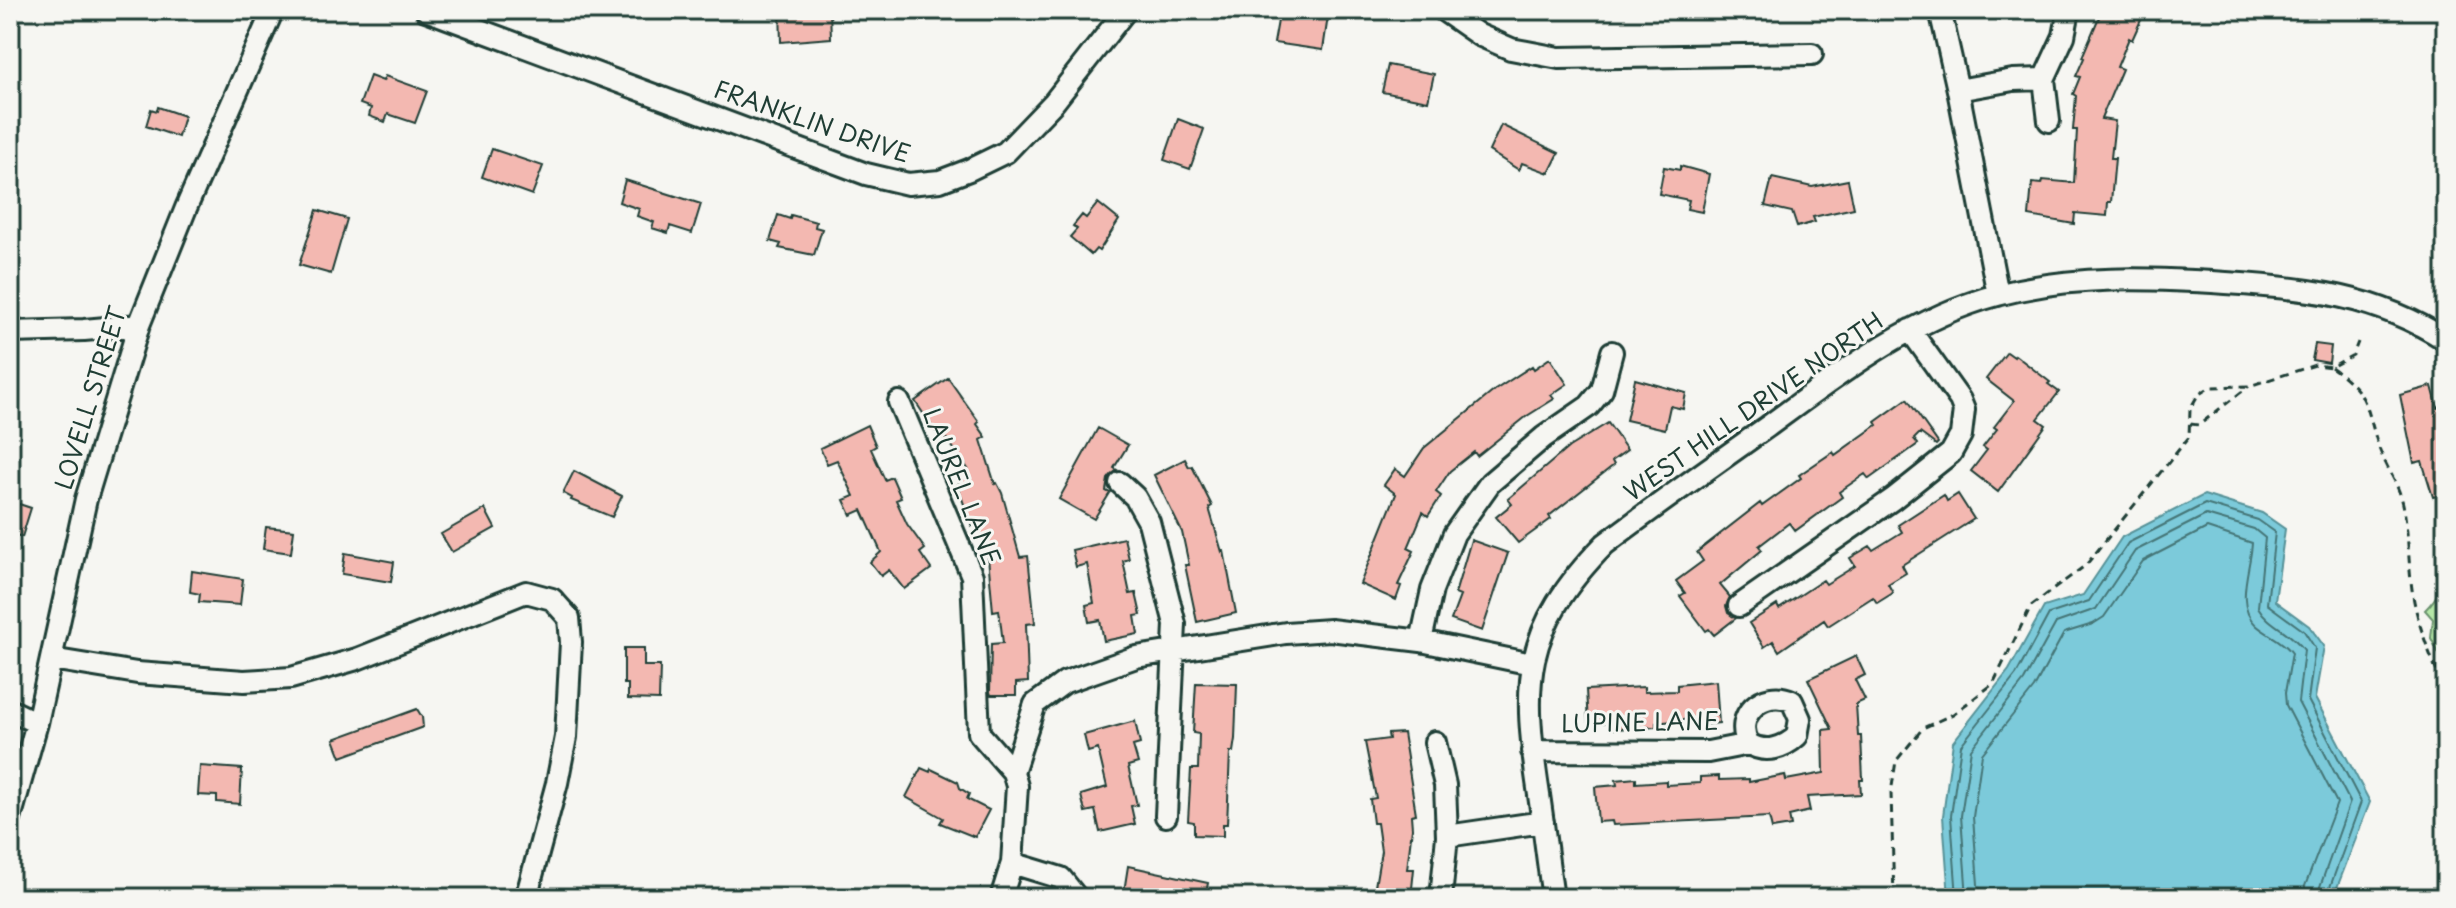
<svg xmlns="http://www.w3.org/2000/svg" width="2456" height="908" viewBox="0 0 2456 908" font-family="'Playpen Sans',sans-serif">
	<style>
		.green { fill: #b4e7a7; stroke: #6a926e; stroke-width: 2 }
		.water { fill: #7ccada; stroke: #579298; stroke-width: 2 }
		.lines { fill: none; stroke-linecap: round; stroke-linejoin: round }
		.shore { stroke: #447576; stroke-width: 2 }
		.building { fill: #f3b8b1; stroke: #1f3d34; stroke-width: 2 }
		.minor-casing { stroke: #1f3d34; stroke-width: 26 }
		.path { stroke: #1f3d34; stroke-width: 3; stroke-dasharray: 8 6; stroke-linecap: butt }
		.minor { stroke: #f6f6f2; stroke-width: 20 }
		.labels { text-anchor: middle; stroke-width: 6; stroke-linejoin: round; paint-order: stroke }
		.street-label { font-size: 24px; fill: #1f3d34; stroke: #f6f6f2 }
	</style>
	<rect width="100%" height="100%" fill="#f6f6f2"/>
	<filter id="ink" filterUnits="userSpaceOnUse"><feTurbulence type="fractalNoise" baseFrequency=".0125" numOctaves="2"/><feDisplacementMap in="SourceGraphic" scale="16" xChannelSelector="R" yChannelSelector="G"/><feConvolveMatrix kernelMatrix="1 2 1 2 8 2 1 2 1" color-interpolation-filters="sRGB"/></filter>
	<g filter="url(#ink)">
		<path class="green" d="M2444,547h2v121l-15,-30 2,-19 -8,-9c29,-29 6,-32 19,-63z"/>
		<path class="water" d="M2204,495l58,18 23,16 -10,72 34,25 15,20 -9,52 55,104 -37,96h-384l-6,-82 10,-74 56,-72 35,-63 39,-12 39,-58z"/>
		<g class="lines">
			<path class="shore" d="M1957,898l-6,-82 10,-71 55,-70 33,-61 40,-13 39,-58 77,-39 53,16 17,12 -8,72 37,27 11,17 -7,52 53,102 -35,96
				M1967,898l-6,-82 10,-67 53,-68 32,-58 40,-14 39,-58 71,-36 48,14 11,9 -7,69c10,18 34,25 46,43l-6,52 52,100 -34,96
				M1979,898l-6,-81 9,-63 52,-66 30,-55 29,-9 11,-7 39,-56 64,-33 45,15c-1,25 -18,62 4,82 11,10 27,15 36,28l-7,40 1,12 51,98 -32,83 -1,12"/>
		</g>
		<path class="building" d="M780,10h50l1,28 -50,4z
			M2102,10h15l24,10 -9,20 -3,-2 -12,29 5,2 -21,50 14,2 -4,37h4l-4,44h-3l-1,14 -32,-3 -1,11 -45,-8 3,-33 10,1 1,-4 31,3 3,-53h-4l3,-34 -3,-2 7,-17 -4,-1 8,-18 -2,-1z
			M1304,13l24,3 -5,34 -49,-7 5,-28 24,3z
			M1388,65l46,9 -6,27 -46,-9z
			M370,76l13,5 2,-5 42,15 -12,32 -27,-9 -3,8 -16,-6 2,-8 -11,-4z
			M158,107l26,9 -6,21 -32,-11 5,-17 6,2z
			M1178,119l26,10 -14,40 -26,-9z
			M1501,125l58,28 -10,20 -27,-10 -3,7 -30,-19z
			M492,149l51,17 -11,29 -50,-18z
			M1680,166l29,8 -7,38 -15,-3 2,-9 -30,-6 5,-27 16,3z
			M1772,178l40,9 36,-7 6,28 -41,9 2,5 -18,5 -5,-15 -27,-6z
			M625,180l76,24 -9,29 -22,-7 -2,7 -16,-5 2,-6 -17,-6 2,-7 -20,-7z
			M1098,203l21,17 -20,31 -3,-2 -5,6 -21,-18 7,-8 -4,-3 9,-11 4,3z
			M317,210l30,9 -16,55 -32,-9z
			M778,215l12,4 1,-4 25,7 -1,5 7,2 -8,26 -35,-7 2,-4 -11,-3z
			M2315,344l16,2 -2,17 -17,-3z
			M2007,352l7,5 1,-2 35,27 -2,2 11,8 -21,27 8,6 -48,67 -27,-21 16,-21 -4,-3 14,-18 -3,-2 20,-26 -28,-22z
			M1550,358l17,26 -16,11 3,4 -27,17 -50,40 -3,-4 -24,19 -14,21 5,4 -13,20 -5,-4 -15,36 6,3 -16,34 3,1 -5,14 -36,-16 36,-90 -12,-9 11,-16 10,7 19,-28 71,-58 37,-24 2,3z
			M948,378l31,44 -2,2 9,13 -5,3 14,44 2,-1 5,10 18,64 8,-1 7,67 -9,1 2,58 -12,1v12h-25l-1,-3 1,-48 12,-1 -4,-33 -6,1 -5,-54 -11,-33 -5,2 -15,-41 3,-1 -4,-11 12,-4 -21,-30 -5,3 -27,-41z
			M1635,379l51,14 -3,16 -13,-3 -5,23 -39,-9z
			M2432,386l6,22 8,-2v88l-13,3 -11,-36 -8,2 -14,-68z
			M1907,399l31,44 -2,2 -16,-12 -6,6 4,5 -49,35 -4,-5 -26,18 3,5 -47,34 -6,-8 -30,23 3,4 -42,35 10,12 -4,9 2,7 8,5 -22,17 -5,-6 -3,2 -26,-35 5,-3 -9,-12 27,-20 -6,-9 63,-49 2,3 39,-28 -2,-3 34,-23 2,3 42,-30 -2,-3z
			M1608,423l19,27 -15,11 2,4 -65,51 2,3 -33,24 -22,-26 16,-13 -4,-5 61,-52z
			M867,425l9,21 -5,3 14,31 7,-3 9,21 -5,2 11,24 18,25 -5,4 11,16 -27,20 -15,-19 -8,6 -11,-14 11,-10 -19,-42 -11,5 -7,-15 10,-4 -17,-36 -10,4 -7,-16z
			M1098,428l30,17 -14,23 3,2 -9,9 -2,12 4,2 -16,26 -35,-20z
			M1185,459l4,8 3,-1 20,40 -3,2 13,44 2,-1 12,62 -39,9 -12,-57h4l-7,-33 -28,-57z
			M574,471l48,25 -10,21 -41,-17 1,-2 -9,-5z
			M1958,494l16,25 -72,46 4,8 -18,11 5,9 -16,10 -4,-6 -45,29 -4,-6 -45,31 -6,-10 -9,6 -15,-24 28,-18 2,4 44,-29 3,4 29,-18 -5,-8 20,-12 3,4 29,-18 -4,-7 46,-30 3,6z
			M10,501l21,7 -9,29 -12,-4z
			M485,509l10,19 -43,24 -11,-18z
			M266,527l28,3 -3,23 -28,-4z
			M1124,538l5,21 -6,2 7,33 6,-1 5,22 -6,1 3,18 -34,7 -4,-21 -11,2 -3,-17 8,-2 -7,-39 -11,3 -4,-17z
			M1471,540l37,13 -26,78 -31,-11 9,-24 -5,-2z
			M345,553l49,9 -3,20 -49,-8z
			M192,571l51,8 -3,26 -41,-3 1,-8 -10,-2z
			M624,648h20v18h16l-1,34 -31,-1v-15h-4z
			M1856,656l9,19 -10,5 10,20 -9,4 2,32h3l2,44h-3l1,14 -54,3 3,14 -21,5 2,10 -19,3 -3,-12 -156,8 -1,-4 -14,1 -3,-35 22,-2 -1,-5 20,-2v5l30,-2v4l34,-2v-6l19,-1v4l30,-1v3l36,-7 1,5 38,-7 -1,-43 9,-1 -24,-50z
			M1716,681l3,42 -20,2v-7l-43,5v4l-42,2v-7l-26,1 -2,-33 58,-3v5l33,-1v-6z
			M1196,683l41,1 -2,55 -2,13h-3l-3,72h-4v12l-29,-1v-13l-6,-1 3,-52h7l1,-35 -6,-1z
			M417,709l5,8 1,10 -82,30 -7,-18z
			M1135,721l5,23 -7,2 5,17 -10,3 9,39 -6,1 4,18 -35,8 -5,-22 -10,2 -4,-17 26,-8 -9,-38 -10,3 -4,-17z
			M1403,733l13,81 -5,1 1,13 -5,41h7l-3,29h-38l8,-47 -4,-28h-4l-3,-24 6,-1 -11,-56 24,-3 -1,-5z
			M200,766l42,3 -2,35 -23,-2v-6l-19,-1z
			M921,768l9,4 1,-3 27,13 2,6 9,6 -2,5 22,11 -14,27 -35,-14 3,-5 -37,-21z
			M1128,866l80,17 -3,15h-82z"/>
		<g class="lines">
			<g class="minor-casing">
				<path id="minor" d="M426,10l440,164 42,10 32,-3 29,-11 37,-18 48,-50 72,-92
					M1443,10l36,25 32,14 48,9 253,-4
					M1940,10l18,80 40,205
					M2044,79l5,42
					M1958,90l55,-10 31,-1 20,-43 5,-26
					M10,332l74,-2 55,-5
					M899,402l73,174 7,157 34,39
					M1120,483l15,14 14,25 26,102 -9,192
					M1739,606l154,-107 58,-46 10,-18 3,-25 -4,-10 -50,-70
					M1421,641l11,-51 22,-56 36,-51 54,-46 45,-31 13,-16 10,-38
					M51,659l86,14 107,8 47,-3 66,-19 169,-67 26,7 17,19 2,24 -5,95 -9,46 -31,115
					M10,710l27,13
					M1435,742l10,43 2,51
					M1532,751l176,1 41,-8c17,10 35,4 48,-8l3,-17 -8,-18c-29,-14 -60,16 -43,43
					M10,819l27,-96 49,-224 53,-174 47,-117 87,-198
					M1012,863l49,15 16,20
					M1001,898l11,-35 5,-77 -4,-14 22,-68 30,-22 71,-25 150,-24 44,-3 91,11 111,23
					M1441,898l6,-62 96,-14
					M1553,898c-5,-34 -9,-69 -14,-103 -17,-112 -18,-165 66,-251 53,-40 107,-78 162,-117 71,-52 144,-109 230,-132 75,-20 153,-17 229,-12 81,5 150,12 220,57"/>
			</g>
			<path class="path" d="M2331,367c40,28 34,39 48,81 7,19 19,35 24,56 6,30 5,61 10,92 6,34 20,66 33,98
				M2190,424l9,1 50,-39
				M1894,898l-3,-105 5,-32 27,-33 30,-14 40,-30 38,-78 55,-41 103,-128 1,-28 8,-14 12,-8 39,-1 66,-21 16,2 22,-12 5,-13"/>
			<use href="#minor" class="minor"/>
		</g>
	</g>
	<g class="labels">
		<g class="street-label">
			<text transform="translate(812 122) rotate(19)" y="8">FRANKLIN DRIVE</text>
			<text transform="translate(91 398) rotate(-73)" y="8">LOVELL STREET</text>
			<text transform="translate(1754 407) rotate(-35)" y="8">WEST HILL DRIVE NORTH</text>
			<text transform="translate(961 487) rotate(68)" y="8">LAUREL LANE</text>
			<text transform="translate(1640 723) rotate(-1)" y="8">LUPINE LANE</text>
		</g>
	</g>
	<rect width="2456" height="908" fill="none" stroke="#f6f6f2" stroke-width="40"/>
	<rect x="20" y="20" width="2416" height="868" fill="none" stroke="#1f3d34" stroke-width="3" filter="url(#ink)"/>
</svg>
